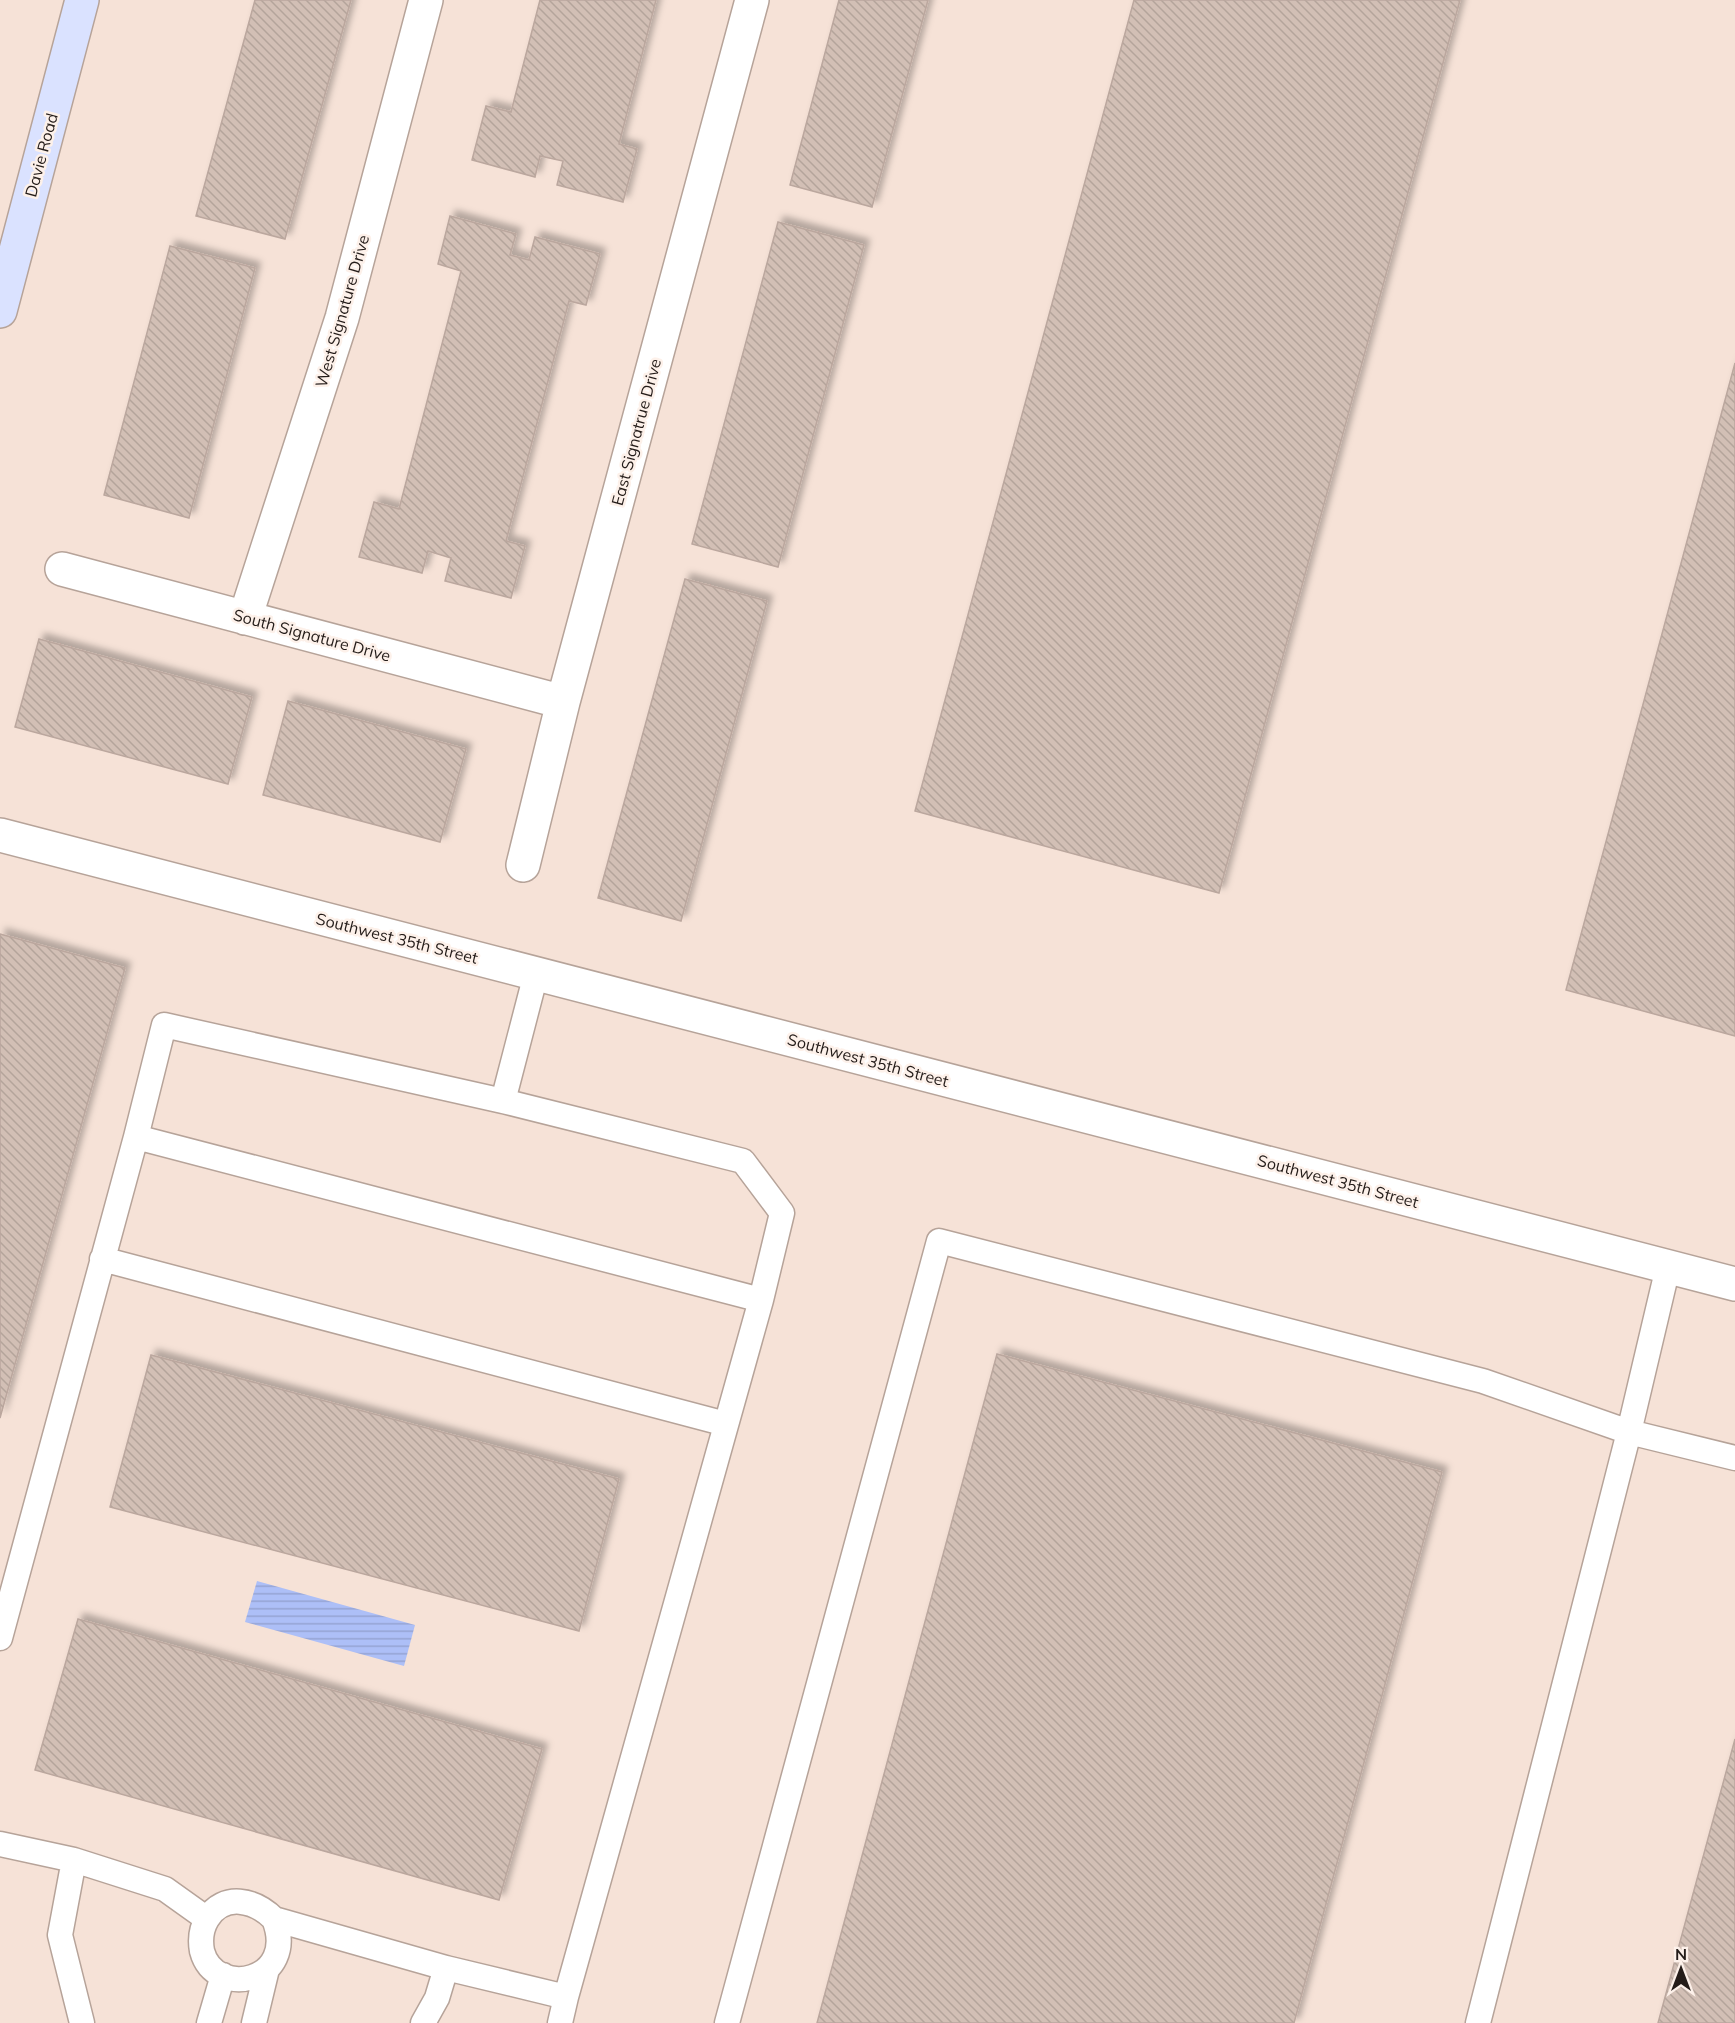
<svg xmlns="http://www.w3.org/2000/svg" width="1735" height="2023" viewBox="0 0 1735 2023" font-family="Mulish,sans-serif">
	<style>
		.water { fill: url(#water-rules) }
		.building { fill: url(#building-back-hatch); stroke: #bba79e; stroke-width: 1.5; filter: url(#shadow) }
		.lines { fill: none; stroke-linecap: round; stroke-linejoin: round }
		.service-casing { stroke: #b6a399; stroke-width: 27 }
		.minor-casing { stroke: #b6a399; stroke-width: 36 }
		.secondary-casing { stroke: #b6a399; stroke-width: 36 }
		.service { stroke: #fff; stroke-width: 24 }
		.minor { stroke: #fff; stroke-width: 33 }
		.secondary { stroke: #dae2ff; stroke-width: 33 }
		.labels { text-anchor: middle; stroke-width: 5; stroke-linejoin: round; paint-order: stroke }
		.street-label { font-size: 16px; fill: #241c19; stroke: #fdf1ea }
	</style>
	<defs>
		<pattern id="water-rules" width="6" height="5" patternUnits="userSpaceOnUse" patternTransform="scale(1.5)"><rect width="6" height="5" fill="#adbff7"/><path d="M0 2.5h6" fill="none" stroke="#95a4d3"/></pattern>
		<pattern id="building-back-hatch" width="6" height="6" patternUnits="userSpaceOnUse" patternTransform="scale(1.5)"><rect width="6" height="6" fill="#d2bfb5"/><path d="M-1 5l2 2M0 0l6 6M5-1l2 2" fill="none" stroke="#b4a49b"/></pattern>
		<filter id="shadow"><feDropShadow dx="5.5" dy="-5.5" stdDeviation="3" flood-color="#0004"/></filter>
	</defs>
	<rect width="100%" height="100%" fill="#f6e2d7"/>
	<path class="water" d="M257,1581l158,44 -11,41 -159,-44z"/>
	<path class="building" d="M255,0h96l-66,239 -89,-23z
		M540,0h116l-37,144 18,5 -14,53 -66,-17 6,-24 -23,-5 -5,21 -63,-17 14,-54 25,6z
		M839,0h89l-56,207 -82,-22z
		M1134,0h326l-241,893 -304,-82z
		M450,216l66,18 -6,21 19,5 6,-23 65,17 -14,51 -17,-4 -63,240 19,5 -14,52 -66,-17 6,-23 -23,-7 -6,22 -63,-16 15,-55 25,7 62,-238 -23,-7z
		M778,222l86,23 -86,322 -86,-23z
		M170,246l85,22 -66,250 -85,-23z
		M1735,363v673l-169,-46z
		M685,579l82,22 -86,320 -83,-23z
		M39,639l213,58 -24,87 -213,-57z
		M288,701l178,48 -26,93 -177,-47z
		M0,934l125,34 -125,450z
		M997,1354l445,118 -148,551h-477z
		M151,1355l468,124 -40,152 -469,-124z
		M78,1619l464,130 -43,151 -464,-130z
		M1735,1739v284h-77z"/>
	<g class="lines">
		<g class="service-casing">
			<path id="service" d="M503,1101l240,60 39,52 -21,87 -625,-163 28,-112 339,76 33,-127
				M102,1259l624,165
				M0,1638l136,-501
				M0,1844l74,16 91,29 42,30
				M74,1860l-14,75 22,88
				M274,1919c25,63 -59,81 -72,32 -2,-11 -1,-22 5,-32 17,-27 48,-19 67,0l172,49 120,29 195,-697
				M209,2023l14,-48
				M254,2023l13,-54
				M423,2023l14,-25 9,-30
				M560,2023l6,-26
				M727,2023l212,-782 544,140 146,51 106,26
				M1478,2023l151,-591 39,-165"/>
		</g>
		<g class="minor-casing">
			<path id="minor" d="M62,569l501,133
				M245,618l97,-300 84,-318
				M0,835l1735,449
				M523,865l40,-163 189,-702"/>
		</g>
		<g class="secondary-casing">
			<path id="secondary" d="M0,311l82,-311"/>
		</g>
		<use href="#service" class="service"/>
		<use href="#minor" class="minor"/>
		<use href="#secondary" class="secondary"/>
	</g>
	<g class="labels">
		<g class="street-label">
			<text transform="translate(41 155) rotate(-75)" y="6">Davie Road</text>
			<text transform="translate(342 311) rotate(-74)" y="6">West Signature Drive</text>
			<text transform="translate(636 432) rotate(-75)" y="6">East Signatrue Drive</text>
			<text transform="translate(312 635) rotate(15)" y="6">South Signature Drive</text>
			<text transform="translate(397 938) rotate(14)" y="6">Southwest 35th Street</text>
			<text transform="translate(868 1060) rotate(15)" y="6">Southwest 35th Street</text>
			<text transform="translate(1338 1181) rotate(15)" y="6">Southwest 35th Street</text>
		</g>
	</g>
	<g transform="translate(1681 1969)" stroke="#fdf1ea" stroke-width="4.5" paint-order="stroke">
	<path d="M0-4.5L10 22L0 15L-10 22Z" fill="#241c19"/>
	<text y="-9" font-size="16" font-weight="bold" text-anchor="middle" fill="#241c19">N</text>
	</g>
</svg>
